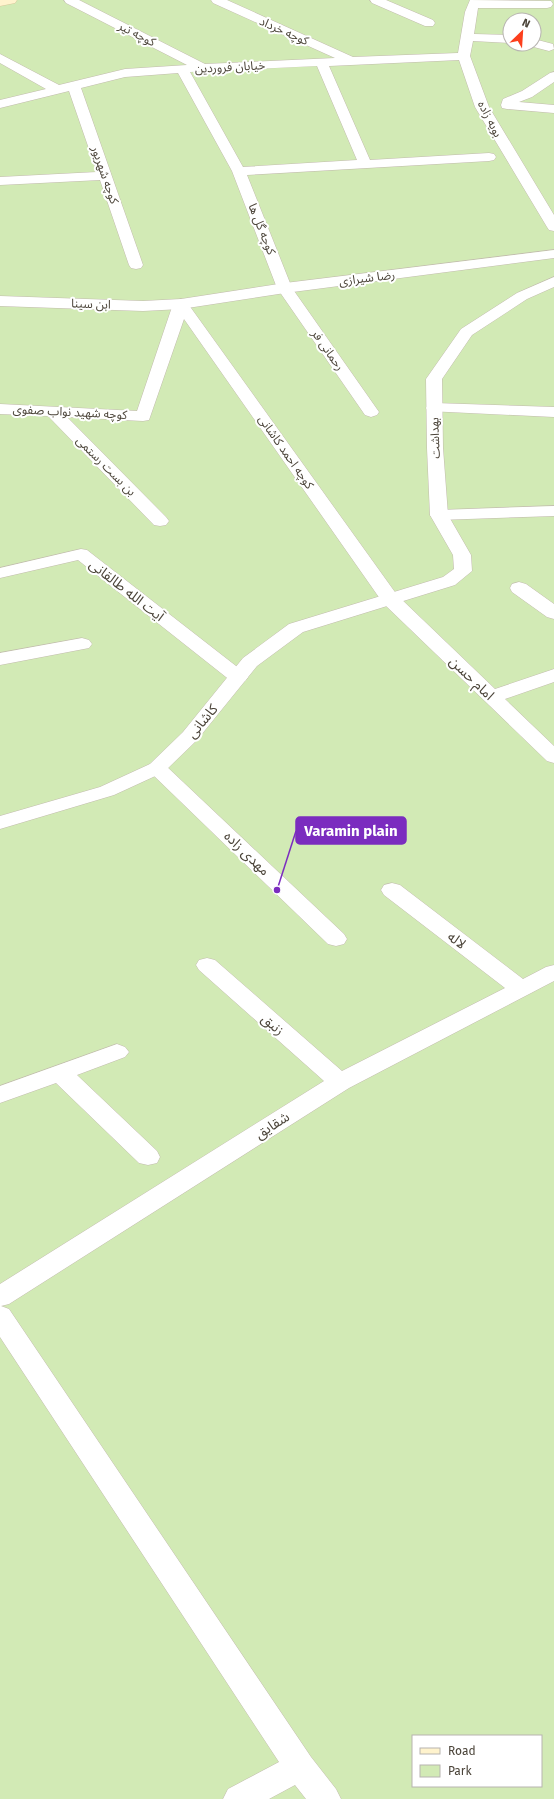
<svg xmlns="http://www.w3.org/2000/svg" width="554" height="1799" viewBox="0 0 554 1799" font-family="'Fira Sans','Noto Sans Arabic',sans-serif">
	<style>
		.green { fill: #d2eab5; fill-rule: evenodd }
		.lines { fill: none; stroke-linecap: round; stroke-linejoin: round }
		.minor-casing { stroke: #c2bbae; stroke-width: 1 }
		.tertiary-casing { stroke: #c2bbae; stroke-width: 1 }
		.secondary-casing { stroke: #d6c79b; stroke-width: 1 }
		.minor { fill: #fff; fill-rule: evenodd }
		.tertiary { fill: #fff; fill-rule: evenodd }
		.secondary { fill: #fff3cd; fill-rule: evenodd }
		.labels { text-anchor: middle; stroke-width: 4; stroke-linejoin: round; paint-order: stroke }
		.far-street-label { font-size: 12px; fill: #4b4439; stroke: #fff }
		.street-label { font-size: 14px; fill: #4b4439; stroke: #fff }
		.leader { fill: none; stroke: #7b2cbf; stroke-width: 1.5 }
		.callout-dot { fill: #7b2cbf; stroke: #fff; stroke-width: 1.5 }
		.callout { fill: #7b2cbf; stroke: #7b2cbf; stroke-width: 1.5 }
		.callout-label { font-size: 15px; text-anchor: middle; font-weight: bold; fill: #fff }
	</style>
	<rect width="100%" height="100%" fill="#f6f3ec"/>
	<path class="green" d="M0,0h554v1799h-554zM510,20h24v24h-24zM413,1736h128v50h-128z"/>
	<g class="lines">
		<g class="minor-casing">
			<path id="minor" d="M64,0h15l126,64 130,-6 -122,-55 -2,-3h16l126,57 105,-4 7,-41 5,-12 81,1 2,3 -2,3 -4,1h-69l-4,26 36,1v8l-37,-2 -3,15 19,51 65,108v16l-5,-1 -2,-3 -72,-120 -16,-47 -130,6 41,94 119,-7 5,1 2,3 -2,3 -5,1 -242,14 45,113 87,124 -2,3 -6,2 -6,-2 -88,-127 -45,-117 -54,-98 -53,4 -44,11 62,177 -2,3 -5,1 -5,-1 -2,-3 -29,-85 -100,5v-8l97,-5 -28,-81 -69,17v-8l46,-11 -46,-26v-9l59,31 66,-16 62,-4 -121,-62zM317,66l40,94 -114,7 -53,-95z
				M370,0h16l47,20 2,3 -2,3h-8l-53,-23z
				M534,39l19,5 1,5 -5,2 -19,-5 -1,-2h5z
				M554,72v10l-22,15 -13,5 35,3v8l-47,-4 -5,-1 -1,-3 2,-6 19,-8 28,-18z
				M181,299l5,2 211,294 98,94 59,-20v13l-49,17 49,47v17l-7,-2 -164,-158 -199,-284 -35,101 -6,1 -76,-4 99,100 3,4 -3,4 -6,1 -6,-1 -106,-109 -48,-2v-10l137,7 36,-107 3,-3z
				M434,403l120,4v10l-126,-6 -2,-3 2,-3z
				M554,506v10l-115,4 -6,-1 -3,-4 3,-4 6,-1z
				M81,549l6,1 158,123 3,4 -3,4 -7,2 -7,-2 -153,-121 -78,18v-10z
				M519,582l7,2 28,20v15l-7,-2 -35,-25 -2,-4 2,-4z
				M82,638l7,2 3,4 -3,4 -89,17v-12z
				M157,762l7,2 180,170 3,5 -3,5 -8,2 -8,-2 -178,-172 -3,-4 3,-4z
				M392,883l8,2 123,94 23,-12 8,-2v16l-205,107 -340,216 -8,2 8,3 302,448 25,32 5,10h-35l-11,-14 -26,14h-46l5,-10 51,-27 -279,-425v-53l324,-203 -125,-111 -3,-5 3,-5 8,-2 8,2 127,111 163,-83 -121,-93 -3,-5 3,-5z
				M117,1044l8,3 4,5 -4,5 -48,18 80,76 3,6 -3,6 -9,2 -9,-2 -83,-80 -56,20v-17z"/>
		</g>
		<g class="tertiary-casing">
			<path id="tertiary" d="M554,250v8l-269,35 -104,16 -38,2 -143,-5v-10l143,5 38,-2 104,-16z
				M554,277v10l-27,12 -55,36 -30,44 1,69 5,67 23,40 1,16 -17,14 -152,47 -46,34 -60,74 -33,32 -50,23 -114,34v-13l100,-29 50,-23 33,-32 60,-74 46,-34 154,-47 11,-8 -1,-14 -23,-40 -3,-67 -1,-69 35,-50 56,-36z"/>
		</g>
		<g class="secondary-casing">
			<path id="secondary" d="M0,0h17l-2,3 -15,3z"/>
		</g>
		<use href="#minor" class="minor"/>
		<use href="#tertiary" class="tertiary"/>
		<use href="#secondary" class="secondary"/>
	</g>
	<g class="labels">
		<g class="far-street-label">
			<text transform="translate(284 31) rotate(24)" y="4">کوچه خرداد</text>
			<text transform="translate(137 34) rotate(27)" y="4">کوچه تیر</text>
			<text transform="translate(230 67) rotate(-3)" y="4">خیابان فروردین</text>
			<text transform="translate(490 119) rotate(63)" y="4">بویه زاده</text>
			<text transform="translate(105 175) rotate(71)" y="4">کوچه شهریور</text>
			<text transform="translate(262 229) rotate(68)" y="4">کوچه گل ها</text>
			<text transform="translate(367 278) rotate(-7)" y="4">رضا شیرازی</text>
			<text transform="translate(91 304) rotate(2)" y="4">ابن سینا</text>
			<text transform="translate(328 350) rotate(55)" y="4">رحمانی فر</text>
			<text transform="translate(70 412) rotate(3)" y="4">کوچه شهید نواب صفوی</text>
			<text transform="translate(435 438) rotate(-92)" y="4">بهداشت</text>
			<text transform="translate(286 452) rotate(55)" y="4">کوچه احمد کاشانی</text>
			<text transform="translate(106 466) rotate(45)" y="4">بن بست رستمی</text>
		</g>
		<g class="street-label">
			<text transform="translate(127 590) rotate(38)" y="5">آیت الله طالقانی</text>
			<text transform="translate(472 678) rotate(44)" y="5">امام حسن</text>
			<text transform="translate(202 721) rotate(-50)" y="5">کاشانی</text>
			<text transform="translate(247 853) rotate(44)" y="5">مهدی زاده</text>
			<text transform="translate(457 940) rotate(37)" y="5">لاله</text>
			<text transform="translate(273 1024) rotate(41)" y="5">زنبق</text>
			<text transform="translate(272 1125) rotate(-32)" y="5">شقایق</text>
		</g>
	</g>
	<path class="leader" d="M277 890L296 831"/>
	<circle class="callout-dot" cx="277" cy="890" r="4"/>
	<rect class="callout" x="296" y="817" width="110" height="27" rx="4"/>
	<g class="callout-label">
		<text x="351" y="836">Varamin plain</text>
	</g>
	<rect x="412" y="1735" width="130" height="52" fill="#ffffff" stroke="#b7b4b0"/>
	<rect x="420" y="1748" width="20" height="6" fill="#fff3cd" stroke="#b7b4b0"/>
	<text x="448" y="1755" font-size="12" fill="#4b4439">Road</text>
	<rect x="420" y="1765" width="20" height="12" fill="#d2eab5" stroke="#b7b4b0"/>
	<text x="448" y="1775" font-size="12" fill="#4b4439">Park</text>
	<g transform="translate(522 32) rotate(25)"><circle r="19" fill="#ffffff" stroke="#b7b4b0"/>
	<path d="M0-3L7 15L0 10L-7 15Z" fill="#fc3f1d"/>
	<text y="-6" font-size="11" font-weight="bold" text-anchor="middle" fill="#4b4439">N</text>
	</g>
</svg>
